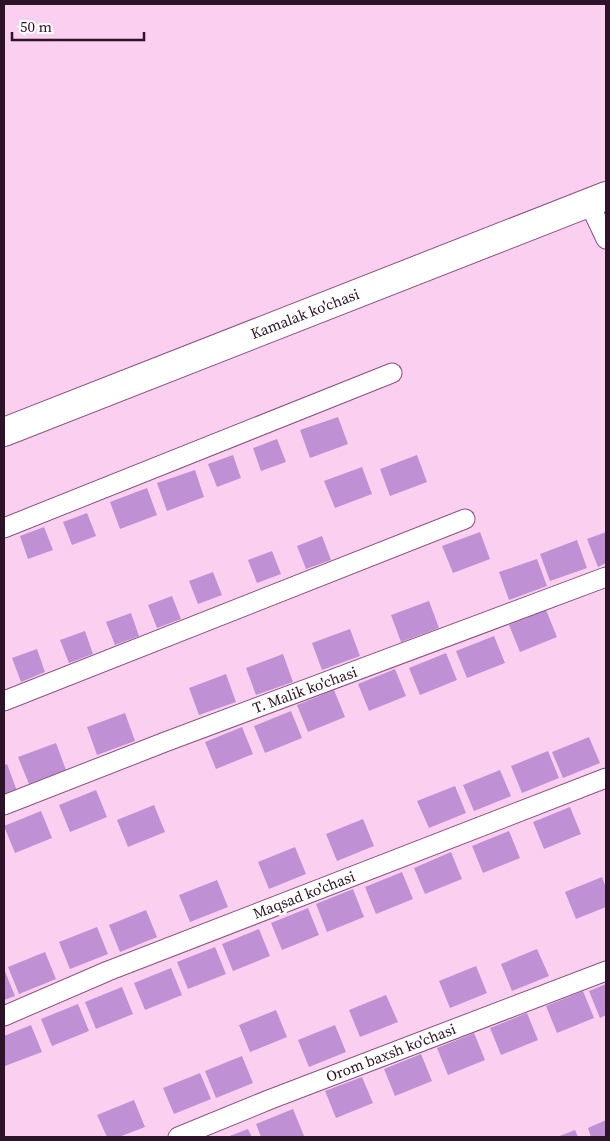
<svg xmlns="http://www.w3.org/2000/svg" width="610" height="1141" viewBox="0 0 610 1141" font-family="'Source Serif 4',serif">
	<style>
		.building { fill: #bf91d4 }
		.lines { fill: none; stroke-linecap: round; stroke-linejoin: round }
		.street-casing { stroke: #8d5081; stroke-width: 21 }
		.secondary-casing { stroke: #8d5081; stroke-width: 30 }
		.street { stroke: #fff; stroke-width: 19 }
		.secondary { stroke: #fff; stroke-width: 28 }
		.labels { text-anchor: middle; stroke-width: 5; stroke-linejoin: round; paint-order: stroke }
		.street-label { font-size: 15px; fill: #2d1328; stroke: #fff }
	</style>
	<rect width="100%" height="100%" fill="#facfef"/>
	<path class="building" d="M338,417l10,27 -38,14 -10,-28z
		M277,439l9,23 -25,9 -8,-23z
		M233,455l8,23 -24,9 -9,-23z
		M417,455l10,27 -37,14 -10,-27z
		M362,467l10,27 -37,14 -11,-27z
		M195,470l9,27 -37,14 -10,-28z
		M147,488l10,27 -37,14 -10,-27z
		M87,513l9,23 -24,9 -9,-23z
		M44,527l9,23 -25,9 -8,-23z
		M480,532l10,27 -37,14 -11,-27z
		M606,532v31l-8,4 -11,-28z
		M322,536l9,24 -25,9 -9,-23z
		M577,540l10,28 -37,13 -10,-27z
		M272,551l9,23 -24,9 -9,-23z
		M537,559l10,27 -38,14 -10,-28z
		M213,572l9,23 -24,9 -9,-23z
		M172,596l9,23 -24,9 -9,-23z
		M429,601l10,27 -38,14 -10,-27z
		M546,610l11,27 -37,15 -11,-27z
		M131,613l8,23 -24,9 -9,-23z
		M350,629l10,27 -38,14 -10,-27z
		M85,631l8,23 -24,9 -9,-23z
		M494,636l11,27 -38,15 -11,-27z
		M37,649l8,23 -24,10 -9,-24z
		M446,653l11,27 -37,15 -11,-27z
		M283,654l10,28 -37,13 -10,-27z
		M395,669l11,27 -37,15 -11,-27z
		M226,674l10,28 -37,13 -10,-27z
		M334,690l11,27 -37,15 -11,-27z
		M291,711l11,27 -37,15 -11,-27z
		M125,713l10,28 -38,14 -10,-28z
		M242,727l11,27 -37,15 -11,-27z
		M589,737l11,26 -37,15 -11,-26z
		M56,743l10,27 -37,14 -11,-27z
		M548,751l11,27 -37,15 -11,-27z
		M7,764l10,27 -13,5v-31z
		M500,770l11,26 -37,15 -11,-26z
		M455,786l11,27 -37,15 -12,-27z
		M96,790l11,27 -37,15 -11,-27z
		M154,805l11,27 -37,15 -11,-27z
		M570,807l11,27 -37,15 -11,-27z
		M41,811l11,27 -37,15 -11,-27z
		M363,819l11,27 -37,15 -11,-27z
		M509,831l11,27 -37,15 -11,-27z
		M295,847l11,27 -37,15 -11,-27z
		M451,852l11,27 -37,15 -11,-26z
		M402,872l11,27 -37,15 -11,-27z
		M602,877l4,11v19l-30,12 -11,-27z
		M217,880l11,27 -38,15 -11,-27z
		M353,889l11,28 -37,15 -11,-28z
		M308,908l11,27 -37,15 -11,-27z
		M146,910l11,27 -37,15 -11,-27z
		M97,927l11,27 -38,15 -11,-27z
		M259,929l11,27 -37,15 -11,-27z
		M215,947l11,27 -38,15 -11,-27z
		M537,949l12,27 -37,15 -11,-27z
		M45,952l11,27 -37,15 -11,-27z
		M476,966l11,27 -37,15 -11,-27z
		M171,968l11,27 -37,15 -11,-27z
		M4,969l11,27 -11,4z
		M606,984v31l-6,3 -11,-27z
		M122,987l11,27 -37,15 -11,-27z
		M583,991l11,27 -37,15 -11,-27z
		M386,995l12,27 -38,15 -11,-27z
		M78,1004l11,27 -37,15 -11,-27z
		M276,1010l11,27 -37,15 -11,-27z
		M527,1013l11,27 -37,15 -11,-27z
		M31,1025l11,27 -37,14 -1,-4v-26z
		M335,1025l11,27 -37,15 -11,-27z
		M474,1033l11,27 -37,15 -11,-27z
		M421,1054l11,27 -37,15 -11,-27z
		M242,1056l11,27 -37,15 -11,-27z
		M200,1073l11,26 -37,15 -11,-26z
		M362,1077l11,26 -37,15 -11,-27z
		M134,1100l11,27 -26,10h-12l-10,-22z
		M293,1109l11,27 -4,1h-39l-5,-13z
		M606,1120v17h-15l-3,-9z
		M248,1129l4,8h-25z
		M575,1130l3,7h-21z"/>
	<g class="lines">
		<g class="street-casing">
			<path id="street" d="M589,203l17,36
				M4,528l388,-155
				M4,701l461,-182
				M4,805l161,-63 441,-165
				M4,1016l104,-45 498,-193
				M178,1137l93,-38 335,-128"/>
		</g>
		<g class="secondary-casing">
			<path id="secondary" d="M4,432l602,-236"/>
		</g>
		<use href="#street" class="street"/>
		<use href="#secondary" class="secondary"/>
	</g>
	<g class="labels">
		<g class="street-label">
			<text transform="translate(305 314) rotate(-21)" y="5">Kamalak ko'chasi</text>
			<text transform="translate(305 690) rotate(-20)" y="5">T. Malik ko'chasi</text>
			<text transform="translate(304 895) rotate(-21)" y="5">Maqsad ko'chasi</text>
			<text transform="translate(391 1053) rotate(-21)" y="5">Orom baxsh ko'chasi</text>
		</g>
	</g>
	<rect width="610" height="1141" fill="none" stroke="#2d1328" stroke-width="10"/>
	<path d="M12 32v8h132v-8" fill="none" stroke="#2d1328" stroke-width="2.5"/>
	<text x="20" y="32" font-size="15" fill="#2d1328" stroke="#ffffff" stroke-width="4" paint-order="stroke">50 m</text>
</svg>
